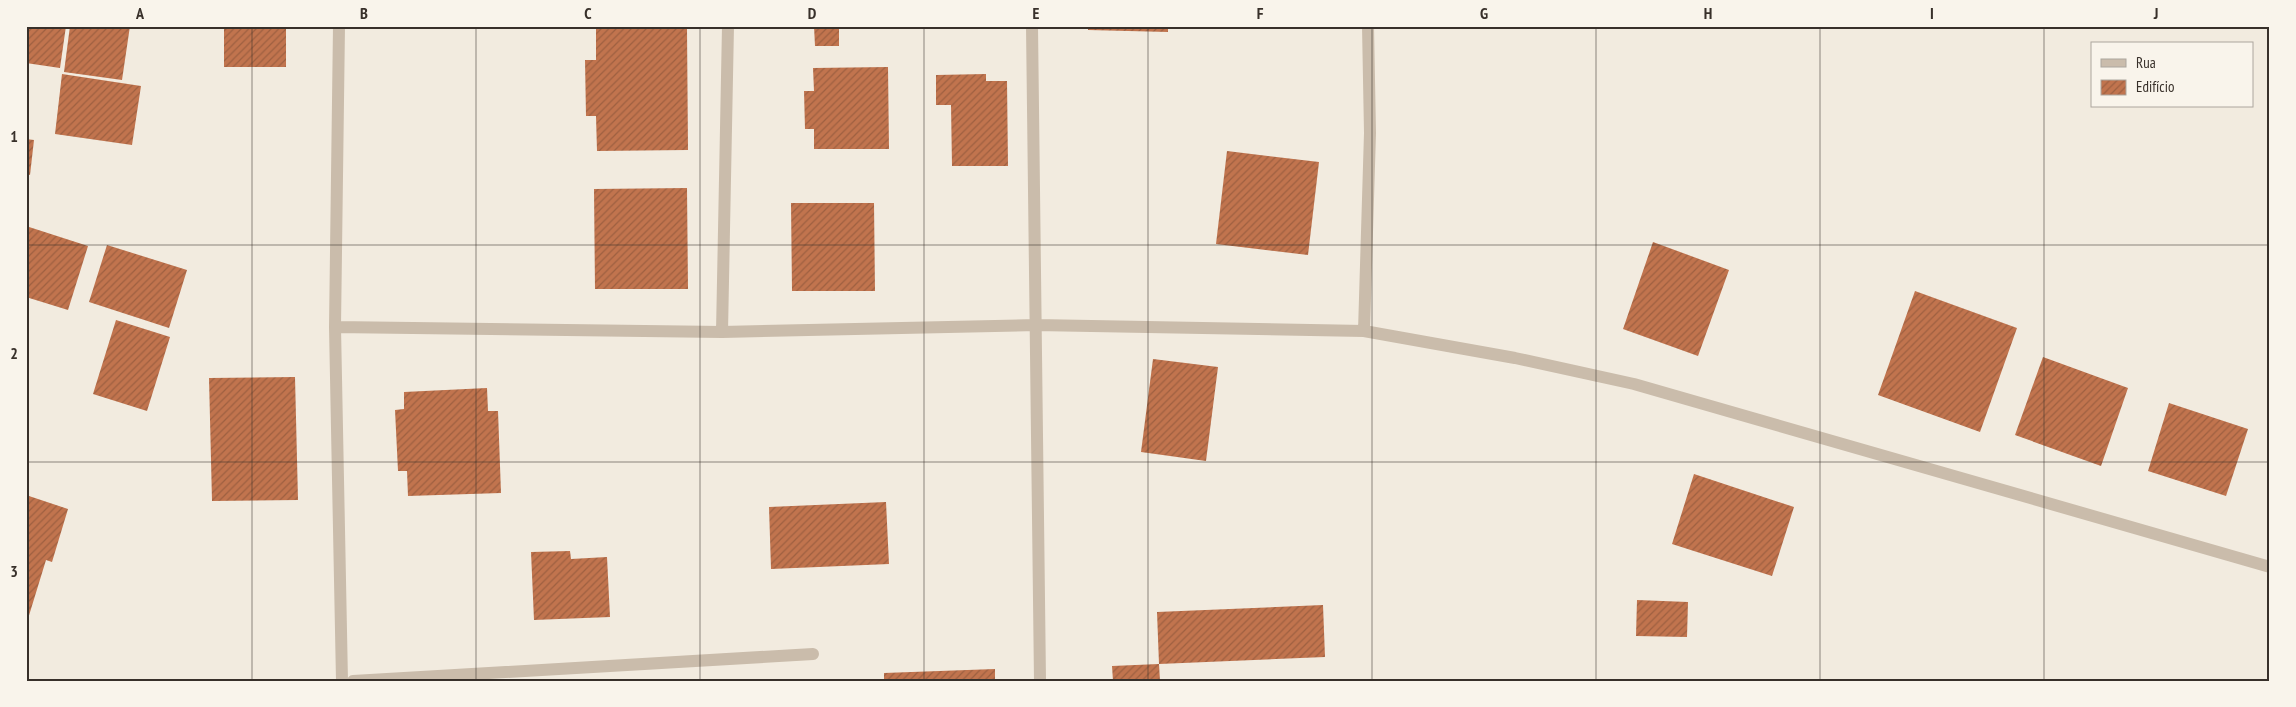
<svg xmlns="http://www.w3.org/2000/svg" width="2296" height="707" viewBox="0 0 2296 707" font-family="'PT Sans Narrow',sans-serif">
	<style>
		.building { fill: url(#building-hatch) }
		.lines { fill: none; stroke-linecap: round; stroke-linejoin: round }
		.street { stroke: #cabcab; stroke-width: 12 }
		.grid { fill: none; stroke: #38302a; stroke-width: 1; stroke-opacity: 0.55 }
		.neatline { fill: none; stroke: #38302a; stroke-width: 2 }
		.grid-label { font-size: 16px; text-anchor: middle; font-weight: bold; fill: #38302a }
	</style>
	<defs>
		<pattern id="building-hatch" width="6" height="6" patternUnits="userSpaceOnUse" patternTransform="scale(1.25)"><rect width="6" height="6" fill="#c1744e"/><path d="M-1 1l2-2M0 6l6-6M5 7l2-2" fill="none" stroke="#9e6041"/></pattern>
	</defs>
	<rect width="100%" height="100%" fill="#f2ebdf"/>
	<path class="building" d="M26,26h40l-6,42 -34,-5z
		M70,26h60l-8,54 -58,-8z
		M224,26h62v41h-62z
		M814,26h25v20h-24z
		M1088,26h80v6l-80,-2z
		M596,29h91l1,121 -91,1 -1,-35h-10l-1,-56h11z
		M888,67l1,82h-75v-20h-9l-1,-38h10l-1,-23z
		M62,74l79,12 -9,59 -77,-11z
		M986,74v7h21l1,85h-56l-1,-61h-15v-30z
		M26,139l8,1 -4,35 -4,-1z
		M1227,151l92,11 -11,93 -92,-11z
		M687,188l1,101h-93l-1,-100z
		M791,203h83l1,88h-83z
		M26,226l62,20 -20,64 -42,-13z
		M1653,242l76,28 -31,86 -75,-27z
		M107,245l80,25 -18,58 -80,-26z
		M1915,291l102,37 -37,104 -102,-37z
		M116,320l54,17 -23,74 -54,-17z
		M2043,357l85,31 -27,78 -86,-31z
		M1153,359l65,8 -12,94 -65,-9z
		M295,377l3,123 -86,1 -3,-123z
		M487,388l1,23h10l3,82 -93,3 -1,-25h-9l-3,-61 9,-1v-17z
		M2169,403l79,26 -22,67 -78,-25z
		M1694,474l100,33 -22,69 -100,-32z
		M26,495l42,14 -16,53 -6,-2 -19,62z
		M886,502l3,62 -118,5 -2,-62z
		M570,551l1,8 36,-2 3,60 -76,3 -3,-68z
		M1637,600l51,2 -1,35 -51,-1z
		M1323,605l2,52 -166,7 -2,-52z
		M1159,664l1,17h-47l-1,-15z
		M995,669v12h-111v-8z"/>
	<g class="lines">
		<path class="street" d="M339,26l-4,301 7,354
			M1032,26l8,655
			M335,327l387,5 314,-7 328,6 151,27 119,26 636,183
			M1364,331l6,-198 -2,-107
			M722,332l6,-306
			M353,681l460,-27"/>
	</g>
	<path class="grid" d="M252,26v655M476,26v655M700,26v655M924,26v655M1148,26v655M1372,26v655M1596,26v655M1820,26v655M2044,26v655M26,245h2244M26,462h2244"/>
	<rect width="2296" height="707" fill="none" stroke="#f9f4eb" stroke-width="55"/>
	<rect x="2091" y="42" width="162" height="65" fill="#f9f4eb" stroke="#aca69e"/>
	<rect x="2101" y="59" width="25" height="8" fill="#cabcab" stroke="#aca69e"/>
	<text x="2136" y="68" font-size="15" fill="#38302a">Rua</text>
	<rect x="2101" y="80" width="25" height="15" fill="url(#building-hatch)" stroke="#aca69e"/>
	<text x="2136" y="92" font-size="15" fill="#38302a">Edifício</text>
	<rect x="28" y="28" width="2240" height="652" class="neatline"/>
	<g class="grid-label">
		<text x="140" y="19">A</text>
		<text x="364" y="19">B</text>
		<text x="588" y="19">C</text>
		<text x="812" y="19">D</text>
		<text x="1036" y="19">E</text>
		<text x="1260" y="19">F</text>
		<text x="1484" y="19">G</text>
		<text x="1708" y="19">H</text>
		<text x="1932" y="19">I</text>
		<text x="2156" y="19">J</text>
		<text x="14" y="142">1</text>
		<text x="14" y="359">2</text>
		<text x="14" y="577">3</text>
	</g>
</svg>
